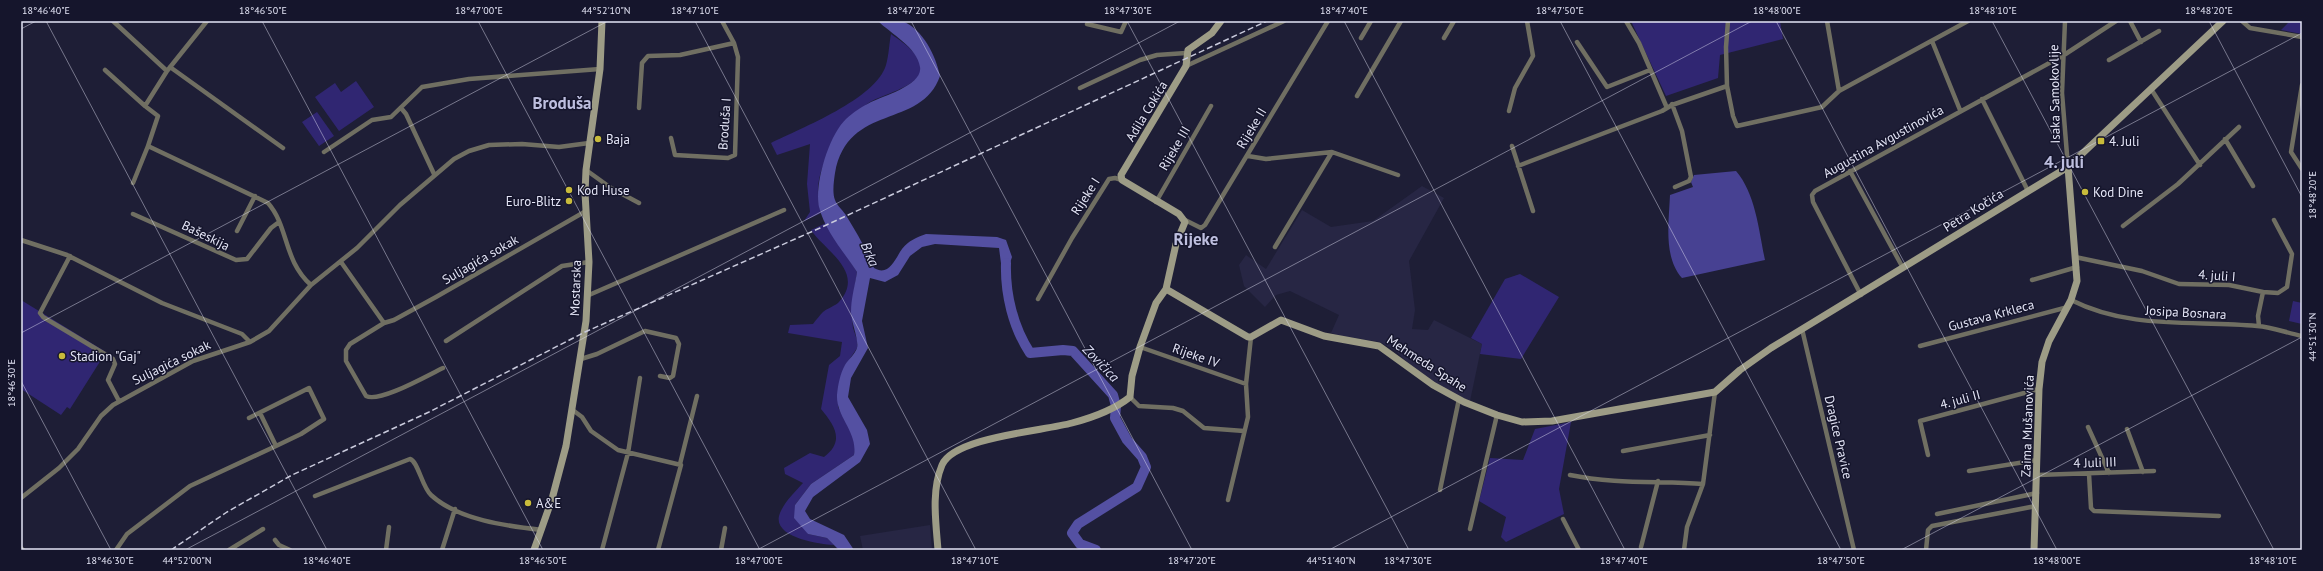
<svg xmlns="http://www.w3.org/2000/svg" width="2323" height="571" viewBox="0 0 2323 571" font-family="'PT Sans',sans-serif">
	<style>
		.built { fill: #272644 }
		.green { fill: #302672 }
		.forest { fill: #474192 }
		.water { fill: #5450a2 }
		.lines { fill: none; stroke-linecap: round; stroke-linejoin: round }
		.river { stroke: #5450a2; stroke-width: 10 }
		.street { stroke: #706f62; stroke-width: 4.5 }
		.secondary { stroke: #9d9c86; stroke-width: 7 }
		.rail { stroke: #c9cadc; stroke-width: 1.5; stroke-dasharray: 6 3; stroke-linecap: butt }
		.ticks { fill: none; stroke: #e4e5f6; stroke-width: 1; stroke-opacity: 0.45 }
		.poi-dot { fill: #c8bb3b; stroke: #15152c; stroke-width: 1.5 }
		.labels { text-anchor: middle; stroke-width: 3; stroke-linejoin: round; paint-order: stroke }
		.street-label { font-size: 13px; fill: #e4e5f6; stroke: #15152c }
		.poi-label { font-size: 13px; fill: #e4e5f6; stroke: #15152c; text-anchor: start }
		.water-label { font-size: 14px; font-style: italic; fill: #dadcf3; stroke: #15152c }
		.district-label { font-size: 17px; font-weight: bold; fill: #bebfdf; stroke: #15152c }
		.neatline { fill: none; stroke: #e4e5f6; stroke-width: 1.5 }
		.ticks-label { font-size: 10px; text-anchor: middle; fill: #e4e5f6 }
	</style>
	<rect width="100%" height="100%" fill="#1e1e36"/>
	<path class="built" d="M1422,186l22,12 -35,63 6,49 -3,19 16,1 6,-10 48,24 -12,57 -15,-6 -37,-22 -21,-21 -17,-10 -38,-6 -11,-3 8,-18 -49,-24 -14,4 -11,12 -21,-21 -5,-21 7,-10 20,14 36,-59 29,17 42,-6z
		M930,525l2,25h-69l-3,-14z"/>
	<path class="green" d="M1631,21h149l3,18 -63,16 -2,23 -52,18z
		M2290,21h12v13l-21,-4z
		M891,34c11,8 34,22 29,39 -5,14 -38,22 -50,29 -10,6 -16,16 -23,24 -20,25 -36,54 -26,87l-17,8 6,-9 -3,-28 3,-40 -33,11 -6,-12c30,-15 105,-44 115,-78 3,-10 3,-21 5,-31z
		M356,81l18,26 -35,24 -24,-34 20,-14 6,9z
		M317,112l17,24 -15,10 -17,-24z
		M826,223l31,49 -6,39 2,17 4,12v8l-12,18 -7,41 15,28 3,10 -2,10 -43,29 -16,21 13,29 19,4 7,7c-16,-1 -64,-8 -54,-32 5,-12 15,-21 23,-30l-18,-9 -1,-6 26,-15 14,4c21,-16 11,-31 -3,-48l8,-44 11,-9 2,-14 -54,-9 2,-8 23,-1c3,-4 7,-9 10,-12 5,-4 12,-6 16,-10 27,-30 -15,-52 -28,-72z
		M1520,274l39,23 -38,62 -41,-5 2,-10 -11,-6 34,-59z
		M21,300l85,52 -36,57 -3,-2 -6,8 -40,-26z
		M2293,301l9,2v21l-13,-3z
		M1571,422l-12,67 5,25 -58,28 -5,-5 5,-20 -27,-16 11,-43 33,2 12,-31z"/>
	<path class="forest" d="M1736,171c20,23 23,61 29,89l-83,18c-19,-21 -13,-57 -12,-83l23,-8 -2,-5 3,-7z"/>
	<path class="water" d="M878,21c7,0 18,-2 24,0 21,8 34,35 38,55 -19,54 -92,26 -105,97 -1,7 -3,20 0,27 2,6 9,11 12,17 10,16 20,34 27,51 15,9 21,-9 28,-19 6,-8 15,-12 24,-15l71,3 9,3 6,17 -6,18 -4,-4 -3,-23 -64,-4 -13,3 -12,9 -12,19 -13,7 -15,-4 -8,43 6,27 -17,30 -3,19 19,33 3,14 -10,18 -47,35 -8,14 5,8 34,16 10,15h-15l-12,-12 -19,-4 -14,-16 1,-13 16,-21 43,-29c4,-23 -18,-38 -17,-60 1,-10 3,-21 8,-30 3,-5 10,-11 12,-17 2,-9 -6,-26 -6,-36 0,-13 4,-27 6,-40 -13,-20 -32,-41 -38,-65 -5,-23 10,-72 27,-88 6,-6 17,-13 25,-17 12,-6 52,-17 49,-35 -3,-20 -29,-33 -42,-46z"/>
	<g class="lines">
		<path class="river" d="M1006,263c-1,31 7,64 24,90l33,-3 10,1 40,44 3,11 -1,12 12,22 15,17 4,10 -9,20 -59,37 -6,9 8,11 16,6"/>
		<path class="street" d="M113,21l54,50
			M207,21l-40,50 -22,35 13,10 -10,30 120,57c21,24 15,57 43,82
			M1626,21l13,22 28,65
			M1827,21l12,70
			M2065,21l-3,72 6,74
			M2130,21l11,21
			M2242,21l8,7 52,9
			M1087,24l34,8 5,-11
			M1361,38l10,-17
			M1444,38l10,-17
			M1932,41l28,69
			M1577,42l30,45 43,-17
			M2109,60l50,-29
			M1186,66l98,-45
			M170,67l113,81
			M105,70l40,36
			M2302,85l-11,67 11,17
			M1727,86l-1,-39 2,-26
			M1080,88l60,-28 17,-5 29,-2
			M2151,89l49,76
			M1357,96l44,-75
			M1982,99l46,92
			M1672,104l10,27 9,46 -2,4 -14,6
			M401,108l5,6 28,60
			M639,108l3,-45 6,-7 32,-1 54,-12
			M1509,111l6,-23 18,-32 -6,-35
			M671,138l4,17 53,3 7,-3 3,-98 -4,-14 -12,-22
			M2225,139l28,47
			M1512,146l21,65
			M324,152l48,-32 19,-3 31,-30 47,-8 131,-10
			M1248,156l18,3 66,-7 66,23
			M1518,166l144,-55 10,-6 55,-19 6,30 4,10 85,-19 17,-16 129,-70
			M586,170l25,18 28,15
			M1850,171l53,97
			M133,183l15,-37
			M1156,202l55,-96
			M133,214l103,46 11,-1 24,-31 8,-6
			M1183,219l18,9 4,-3 123,-204
			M2123,226l55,-42 61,-57
			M237,231l18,-35
			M21,240l46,15 95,48 80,31 8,8
			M1275,247l57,-95
			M70,256l-30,57 3,4 70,42 2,5 -7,16 11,21
			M2075,257l67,14 37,13 50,1 34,7 15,1 9,-6 5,-33 -18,-34
			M341,262l43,61 10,-3 42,-23 150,-86
			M2032,280l45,-13
			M589,295l195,-85
			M1861,295l-48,-93 -1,-7 3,-4 249,-136 52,-34
			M1038,299l34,-61 37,-59 6,-1 7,2
			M2071,300c59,30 123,20 186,26 15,1 30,7 45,10
			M384,323l-34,21 -4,6v11l20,35c14,7 62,-21 77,-28
			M2259,326l-1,-10 5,-24
			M1802,329l52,221
			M446,341l116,-75 27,-4
			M1920,346l148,-39
			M1140,347l106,37
			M581,359l16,-5 48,-23 31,7 3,6 -6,32 -3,2 -10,-2
			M1130,397l9,9 34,2 10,3 21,17 40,3
			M574,411l8,6 9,14 27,19 63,15 -23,85
			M249,418l60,-30 15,31 -23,15 -25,12
			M2088,427l21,46
			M2127,429l16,43
			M1623,451l87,-16
			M1928,455l-8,-34 119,-32
			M680,464l17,-68
			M1969,471l68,-11
			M2089,474l2,34 3,3 125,5
			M1570,475c44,9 88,6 133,9
			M2037,475l117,-4
			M1440,490l19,-91
			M315,496l95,-37c8,2 12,28 21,36 27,25 76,31 111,35
			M21,498l38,-30 19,-19 23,-33 12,-11 80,-44 57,-19 19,-11 42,-46 46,-37 43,-43 54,-46 15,-8 20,-6 33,-1 37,3 30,-4
			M1228,500l20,-83 -2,-33 5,-47
			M1937,514l100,-21
			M1563,519l16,31
			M1470,529l27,-114
			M275,540l4,5 11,5
			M1641,547l17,-66
			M21,548l2,2
			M116,550l11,-16 63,-48 86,-40 -16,-33
			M229,550l34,-21
			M386,550l3,-23
			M442,550l13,-41
			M602,550l26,-97 12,-75
			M721,550l4,-22
			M1684,550l3,-23 16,-43 12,-92
			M1926,550l2,-20 4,-4 104,-20"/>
		<path class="secondary" d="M1166,289l82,48h3l30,-17 43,16 55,10 54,39 31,17 33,13 25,7 30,-1 163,-29 25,-22 31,-22 297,-181 155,-146
			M534,550l18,-51 14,-53 20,-125 3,-59 -4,-69 1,-23 14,-101 2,-48
			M938,550c-2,-27 -7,-59 4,-85 12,-28 101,-34 130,-42 19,-5 43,-14 58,-26l2,-21 8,-29 16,-44 10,-14 10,-45 9,-22 -6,-8 -57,-34 -1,-5 65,-109 2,-16 24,-17 9,-12
			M2034,550l5,-161 3,-27 7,-21 22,-41 6,-19 -9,-114"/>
		<path class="rail" d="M171,550l56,-38 65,-37 137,-63 156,-80 235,-104 447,-207"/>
	</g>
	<path class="ticks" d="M46,21l281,529M262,21l281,529M478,21l282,529M695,21l281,529M911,21l281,529M1127,21l282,529M1344,21l281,529M1560,21l281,529M1776,21l281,529M1992,21l282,529M2209,21l93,176M21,29l15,-8M21,333l587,-312M21,381l90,169M185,550l995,-529M757,550l995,-529M1329,550l973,-517M1901,550l401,-213"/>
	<g class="poi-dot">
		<circle cx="598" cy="139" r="4"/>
		<rect x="2097" y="137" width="8" height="8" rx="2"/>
		<circle cx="569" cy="190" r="4"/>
		<circle cx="2085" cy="192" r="4"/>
		<circle cx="569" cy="201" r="4"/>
		<circle cx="62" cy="356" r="4"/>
		<circle cx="528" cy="503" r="4"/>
	</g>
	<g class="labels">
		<g class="street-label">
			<text transform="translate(2054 94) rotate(-91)" y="5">Isaka Samokovlije</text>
			<text transform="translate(1146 111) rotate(-59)" y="5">Adila Cokića</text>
			<text transform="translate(724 124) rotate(-86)" y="5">Broduša I</text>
			<text transform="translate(1251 128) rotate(-59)" y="5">Rijeke II</text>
			<text transform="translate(1883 141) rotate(-29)" y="5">Augustina Avgustinovića</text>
			<text transform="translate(1174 148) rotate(-60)" y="5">Rijeke III</text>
			<text transform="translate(1085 196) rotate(-57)" y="5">Rijeke I</text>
			<text transform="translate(1973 210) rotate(-32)" y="5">Petra Kočića</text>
			<text transform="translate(206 235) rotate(26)" y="5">Bašeskija</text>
			<text transform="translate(480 259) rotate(-30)" y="5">Suljagića sokak</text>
			<text transform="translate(2217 275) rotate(4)" y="5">4. juli I</text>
			<text transform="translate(575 288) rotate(-88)" y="5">Mostarska</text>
			<text transform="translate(2186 312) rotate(3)" y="5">Josipa Bosnara</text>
			<text transform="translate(1991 315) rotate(-15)" y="5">Gustava Krkleca</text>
			<text transform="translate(1196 355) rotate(19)" y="5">Rijeke IV</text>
			<text transform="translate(171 362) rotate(-26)" y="5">Suljagića sokak</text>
			<text transform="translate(1427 363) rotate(33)" y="5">Mehmeda Spahe</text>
			<text transform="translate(1960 399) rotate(-15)" y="5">4. juli II</text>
			<text transform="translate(2027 426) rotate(-88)" y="5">Zaima Mušanovića</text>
			<text transform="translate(1839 437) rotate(77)" y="5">Dragice Pravice</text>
			<text transform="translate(2095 462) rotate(-2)" y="5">4 Juli III</text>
		</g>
		<g class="poi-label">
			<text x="606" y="144">Baja</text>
			<text x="2109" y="146">4. Juli</text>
			<text x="577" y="195">Kod Huse</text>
			<text x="2093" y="197">Kod Dine</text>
			<text x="561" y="206" text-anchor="end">Euro-Blitz</text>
			<text x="70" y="361">Stadion "Gaj"</text>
			<text x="536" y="508">A&amp;E</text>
		</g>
		<g class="water-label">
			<text transform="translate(870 254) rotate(67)" y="5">Brka</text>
			<text transform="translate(1101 363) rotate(46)" y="5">Zovičica</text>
		</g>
		<g class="district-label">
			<text x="562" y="109">Broduša</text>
			<text x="2064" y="168">4. juli</text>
			<text x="1196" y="245">Rijeke</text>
		</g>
	</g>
	<rect width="2323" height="571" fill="none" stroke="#15152c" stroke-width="44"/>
	<rect x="22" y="22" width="2279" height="527" class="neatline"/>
	<g class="ticks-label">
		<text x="46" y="14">18°46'40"E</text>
		<text x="263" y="14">18°46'50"E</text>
		<text x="479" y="14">18°47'00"E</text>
		<text x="606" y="14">44°52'10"N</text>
		<text x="695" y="14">18°47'10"E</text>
		<text x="911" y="14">18°47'20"E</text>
		<text x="1128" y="14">18°47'30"E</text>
		<text x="1344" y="14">18°47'40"E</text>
		<text x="1560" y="14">18°47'50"E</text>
		<text x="1777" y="14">18°48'00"E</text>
		<text x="1993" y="14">18°48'10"E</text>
		<text x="2209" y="14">18°48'20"E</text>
		<text transform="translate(2312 195) rotate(-90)" y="4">18°48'20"E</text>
		<text transform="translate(2312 337) rotate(-90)" y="4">44°51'30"N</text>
		<text transform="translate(11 383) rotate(-90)" y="4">18°46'30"E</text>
		<text x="110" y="564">18°46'30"E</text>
		<text x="187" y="564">44°52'00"N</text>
		<text x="327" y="564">18°46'40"E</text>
		<text x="543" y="564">18°46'50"E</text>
		<text x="759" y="564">18°47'00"E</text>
		<text x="975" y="564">18°47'10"E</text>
		<text x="1192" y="564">18°47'20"E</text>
		<text x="1331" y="564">44°51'40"N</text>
		<text x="1408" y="564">18°47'30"E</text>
		<text x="1624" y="564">18°47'40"E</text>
		<text x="1841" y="564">18°47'50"E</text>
		<text x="2057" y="564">18°48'00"E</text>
		<text x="2273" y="564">18°48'10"E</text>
	</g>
</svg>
